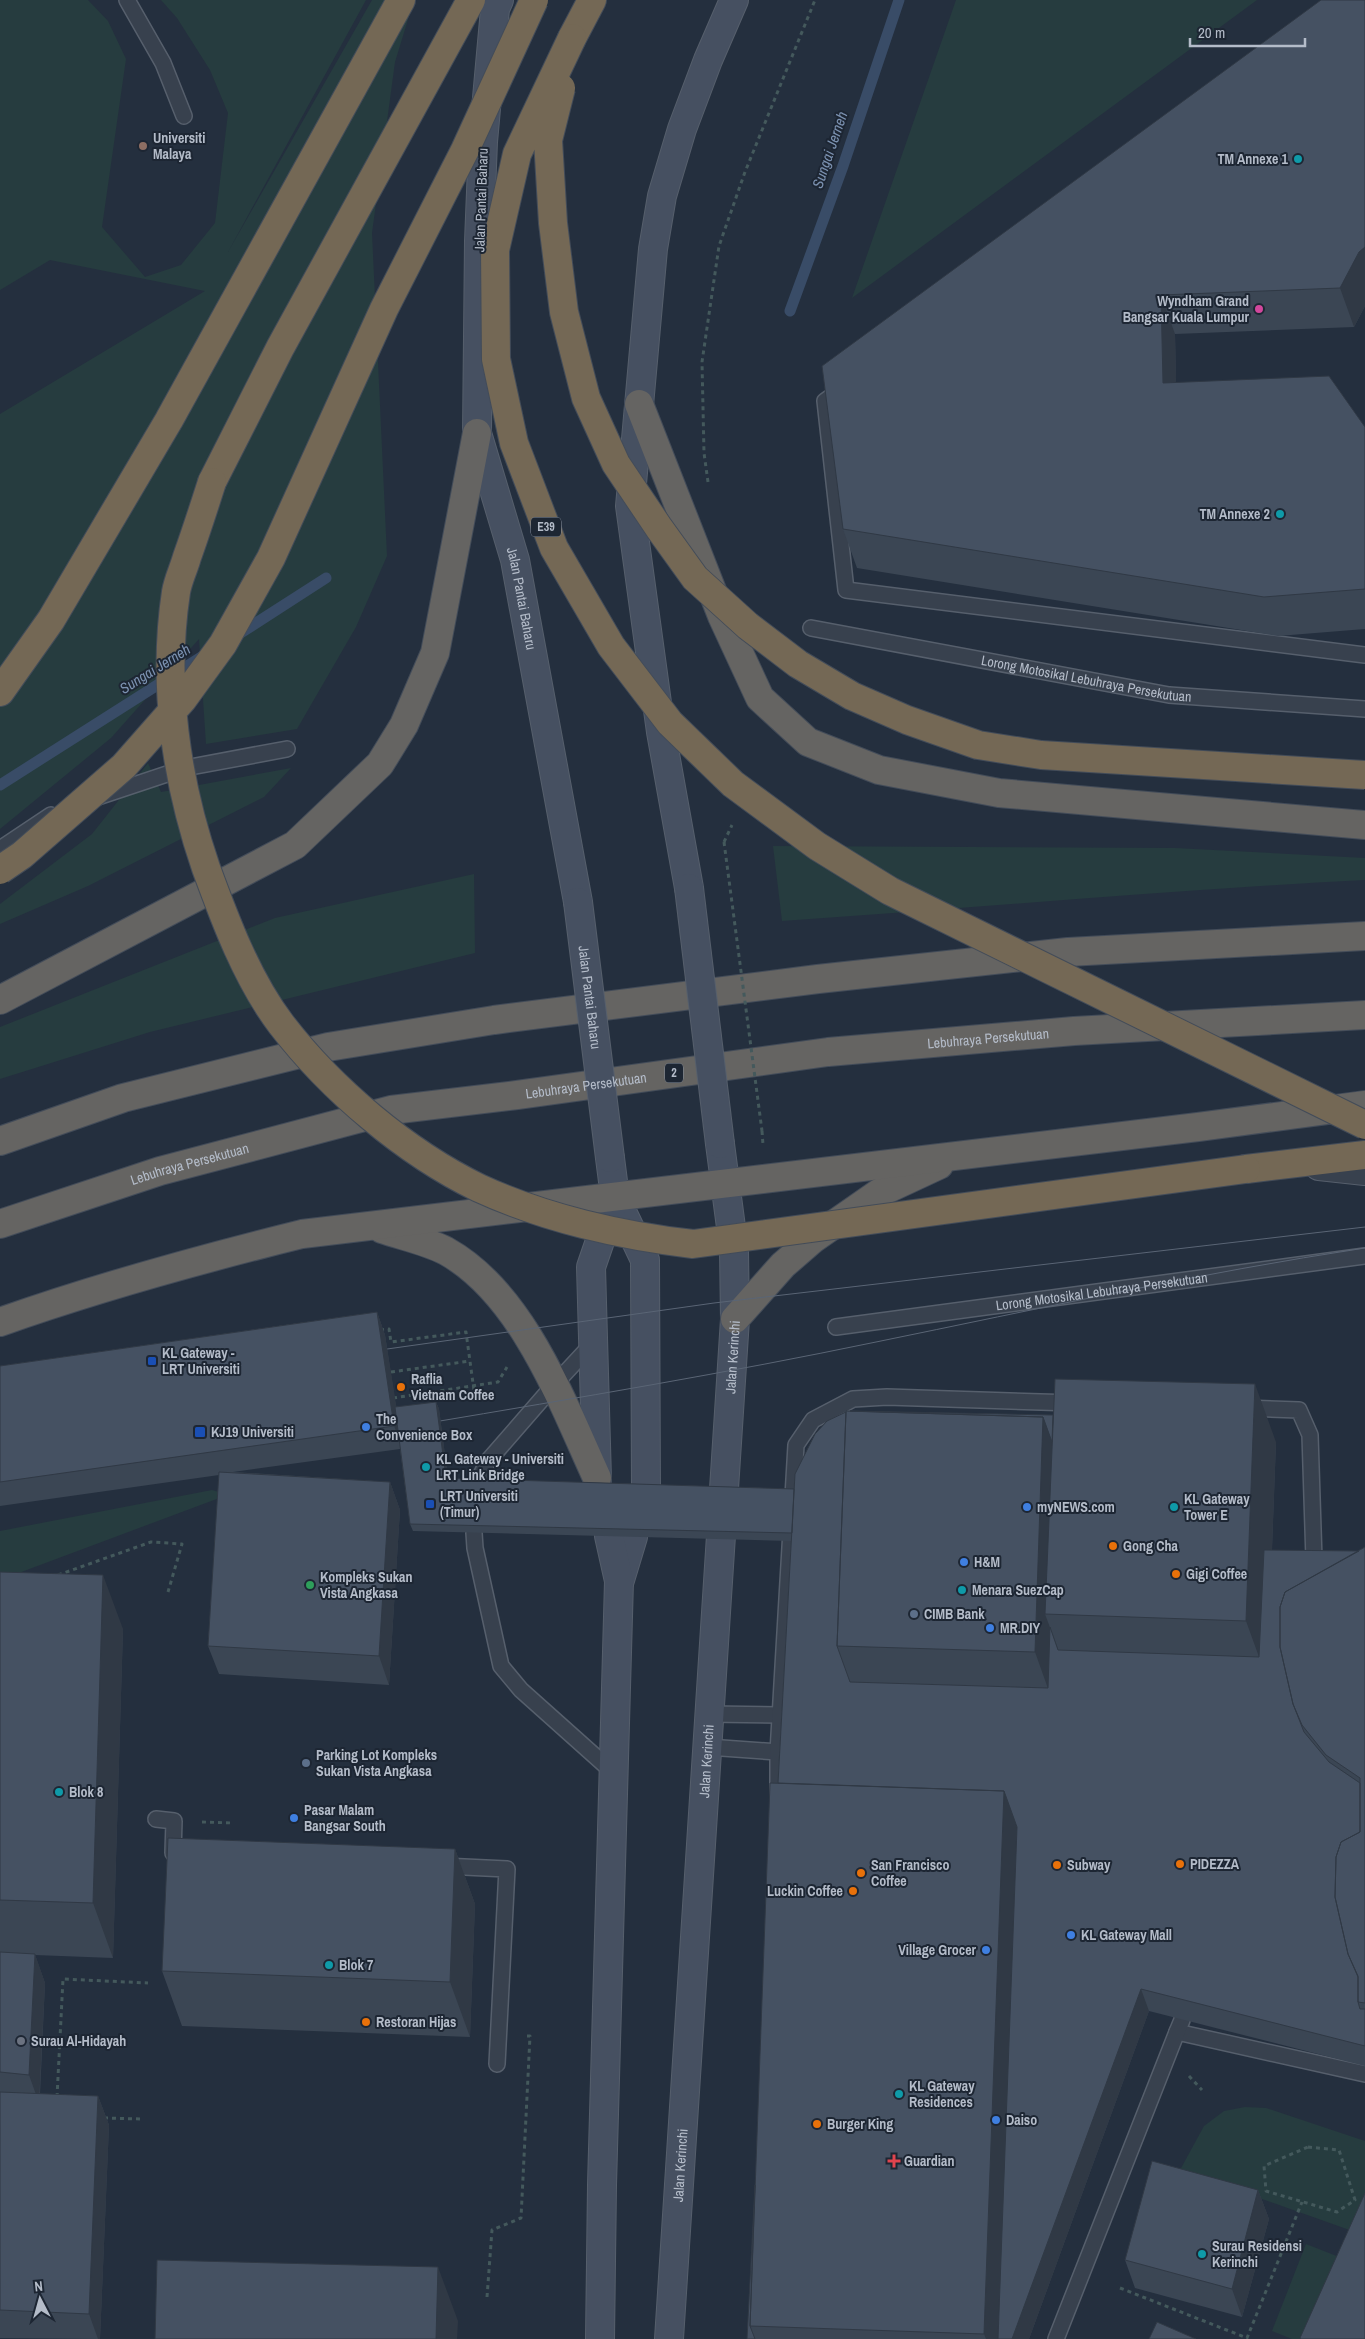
<svg xmlns="http://www.w3.org/2000/svg" width="1365" height="2339" viewBox="0 0 1365 2339" font-family="'Archivo Narrow',sans-serif">
	<style>
		.green { fill: #263c3f }
		.lines { fill: none; stroke-linecap: round; stroke-linejoin: round }
		.stream { stroke: #394c67; stroke-width: 11 }
		.service-casing { stroke: #565f6c; stroke-width: 18 }
		.tertiary-casing { stroke: #565f6c; stroke-width: 30 }
		.secondary-casing { stroke: #565f6c; stroke-width: 30 }
		.trunk-casing { stroke: #434c59; stroke-width: 30 }
		.motorway-casing { stroke: #434c59; stroke-width: 30 }
		.path { stroke: #44595c; stroke-width: 3; stroke-dasharray: 4 4; stroke-linecap: butt }
		.service { stroke: #38414e; stroke-width: 15 }
		.tertiary { stroke: #38414e; stroke-width: 28 }
		.secondary { stroke: #465061; stroke-width: 28 }
		.trunk { stroke: #656462; stroke-width: 28 }
		.motorway { stroke: #746855; stroke-width: 28 }
		.tram { stroke: #5a6575; stroke-width: 1 }
		.secondary-bridge-casing { stroke: #565f6c; stroke-width: 30; stroke-linecap: butt }
		.motorway-bridge-casing { stroke: #434c59; stroke-width: 30; stroke-linecap: butt }
		.path-bridge { stroke: #44595c; stroke-width: 3; stroke-dasharray: 4 4; stroke-linecap: butt }
		.secondary-bridge { stroke: #465061; stroke-width: 28 }
		.motorway-bridge { stroke: #746855; stroke-width: 28 }
		.wall { fill: #3b4654 }
		.shaded-wall { fill: #303945 }
		.building { fill: #455162; stroke: #303945 }
		.education-dot { fill: #8d6e63; stroke: #1d2633; stroke-width: 2 }
		.culture-dot { fill: #0f9aa8; stroke: #1d2633; stroke-width: 2 }
		.hotel-dot { fill: #d1479c; stroke: #1d2633; stroke-width: 2 }
		.transit-dot { fill: #1a4fb4; stroke: #1d2633; stroke-width: 2 }
		.food-dot { fill: #e8710a; stroke: #1d2633; stroke-width: 2 }
		.shop-dot { fill: #3f7fe0; stroke: #1d2633; stroke-width: 2 }
		.leisure-dot { fill: #2e9e5b; stroke: #1d2633; stroke-width: 2 }
		.service-dot { fill: #5c6f8a; stroke: #1d2633; stroke-width: 2 }
		.worship-dot { fill: #6b7280; stroke: #1d2633; stroke-width: 2 }
		.health-dot { fill: #e0444e; stroke: #1d2633; stroke-width: 2 }
		.labels { text-anchor: middle; stroke-width: 4; stroke-linejoin: round; paint-order: stroke }
		.shield { fill: #1d2633; stroke: #878f9c; stroke-width: 1 }
		.shield-label { font-size: 12px; font-weight: bold; fill: #b4bcc9 }
		.poi-label { font-size: 14px; font-weight: bold; fill: #b4bcc9; stroke: #1d2633; text-anchor: start }
		.street-label { font-size: 14px; fill: #b4bcc9; stroke: #1d2633 }
		.water-label { font-size: 15px; font-style: italic; fill: #7c92b1; stroke: #1d2633 }
	</style>
	<rect width="100%" height="100%" fill="#242f3e"/>
	<path class="green" d="M0,0h88l20,21 18,38 -24,168 43,50 36,-12 34,-42 13,-110 -18,-43 -33,-52 -16,-18h205l-138,252 144,-252h42l-19,62 -23,171 15,323 -31,71 -59,102 -91,15 -7,-105 -88,99 -111,91v-415l205,-123 -155,-31 -50,30z
		M956,0h301l-405,298z
		M148,763l13,29 130,-24 -27,29 -176,89 -88,38v-20l92,-70z
		M773,846l402,2 190,10v22c-195,10 -389,28 -583,41z
		M474,874l1,79 -325,79 -150,47v-52l275,-109z
		M212,1490l7,2 3,5 -222,83v-49z
		M1245,2107l21,1 99,33v76l-7,16 -178,-63 24,-44 20,-15z
		M1306,2244l46,18 -30,77h-30l-20,-8z"/>
	<g class="lines">
		<path class="stream" d="M790,311l53,-145 56,-166
			M236,636l90,-58
			M0,785l203,-129"/>
		<g class="service-casing">
			<g id="service">
				<path d="M127,0l36,63 21,53"/>
				<path d="M843,388l-18,13 21,189 519,65"/>
				<path id="s1" d="M811,628l358,67 196,14"/>
				<path d="M98,797l87,-29 102,-19"/>
				<path d="M0,849l51,-34"/>
				<path id="s2" d="M836,1327l529,-71"/>
				<path d="M1244,1408l55,2 11,25 4,125h51"/>
				<path d="M475,1487l13,-26 66,-76 39,-42"/>
				<path d="M474,1533l1,15 26,118 20,24 94,84"/>
				<path d="M709,1714l72,1"/>
				<path d="M708,1747l70,5"/>
				<path d="M778,1795v-43l18,-307 17,-25 40,-21 34,-2 187,6"/>
				<path d="M156,1819l18,2 -1,32h5"/>
				<path d="M443,1866l64,3 -10,195"/>
				<path d="M1177,2032l188,42"/>
				<path d="M1056,2339l121,-307 5,-12 2,-20"/>
			</g>
		</g>
		<g class="tertiary-casing">
			<path id="tertiary" d="M1319,1166l46,5"/>
		</g>
		<g class="secondary-casing">
			<g id="secondary">
				<path id="s3" d="M499,0l-4,9 -12,133 -4,99 -2,192 38,127 63,342"/>
				<path d="M689,888l-28,-156 -31,-226 23,-257 9,-53 20,-67 26,-69 26,-60"/>
				<path d="M610,1158l5,39 30,63 1,233"/>
				<path d="M597,1479l-6,-212 21,-61"/>
				<path d="M620,1580l13,-43"/>
				<path d="M600,2339l2,-154 17,-604 -10,-45"/>
				<path id="s4" d="M669,2339l66,-1020 -1,-69 -14,-106"/>
			</g>
		</g>
		<g class="trunk-casing">
			<g id="trunk">
				<path d="M639,404l83,212 38,82 48,44 71,28 120,23 366,32"/>
				<path d="M0,1000l295,-155 85,-81 24,-39 31,-72 42,-220"/>
				<path d="M0,1141l123,-43 205,-51 166,-27 324,-41 250,-27 297,-16"/>
				<path id="s5" d="M0,1224l160,-53 231,-61 126,-15 311,-43 246,-21 291,-16"/>
				<path d="M382,1229c20,7 45,12 64,22 77,43 116,151 151,227"/>
				<path d="M735,1319l48,-54 30,-26 66,-46 60,-28"/>
				<path d="M0,1322c99,-35 201,-63 302,-88l896,-107 167,-22"/>
			</g>
		</g>
		<g class="motorway-casing">
			<path id="motorway" d="M572,38l20,-38
				M212,482l68,-134 191,-348
				M0,692l51,-72 118,-200 232,-420
				M1246,1169l119,-14"/>
		</g>
		<path class="path" d="M708,482l-4,-29 -2,-91 17,-116 26,-74 70,-172
			M724,842l8,-17
			M762,1131l1,14
			M380,1330l9,-1 2,13 75,-10 9,66
			M391,1372l79,-11
			M393,1398l105,-16 9,-15
			M58,1575l93,-33 31,2 -14,48
			M202,1822l32,1
			M1189,2076l13,14
			M57,2097l6,-118 85,4
			M104,2118l37,1
			M1308,2147l31,3 16,50 -18,12 -71,-21 -2,-25z
			M1120,2288l127,50 55,-136
			M487,2297l5,-67 29,-12 9,-182h-3"/>
		<use href="#service" class="service"/>
		<use href="#tertiary" class="tertiary"/>
		<use href="#secondary" class="secondary"/>
		<use href="#trunk" class="trunk"/>
		<use href="#motorway" class="motorway"/>
		<path class="tram" d="M373,1351l341,-48 651,-76
			M428,1423c149,-25 299,-50 448,-81 162,-33 324,-69 489,-94"/>
		<g class="secondary-bridge-casing">
			<g id="secondary-bridge">
				<path d="M689,888l31,256"/>
				<path id="s6" d="M578,902l32,256"/>
			</g>
		</g>
		<g class="motorway-bridge-casing">
			<path id="motorway-bridge" d="M572,38l-55,116 -22,96 1,109 18,84 40,105 57,98 59,77 63,61 84,62 73,45 475,234
				M561,88l-13,52 5,83 11,89 22,86 30,66 43,64 36,50 53,48 50,38 54,32 55,24 71,25 63,10 324,20
				M212,482c-8,25 -16,50 -25,75 -3,11 -9,23 -11,35 -14,92 0,189 30,276 19,52 41,111 75,156 50,65 124,128 198,164 65,30 143,48 214,56l553,-75
				M0,870l22,-15 102,-89 59,-67 40,-55 48,-86 113,-249 81,-159 69,-150"/>
		</g>
		<path class="path-bridge" d="M724,842l38,289"/>
		<use href="#secondary-bridge" class="secondary-bridge"/>
		<use href="#motorway-bridge" class="motorway-bridge"/>
	</g>
	<path class="wall" d="M1365,0v306l-11,21 -179,7 1,49 189,44v202l-87,7 -421,-68 -14,-39z
		M377,1312l8,23 11,72 40,-5 3,7 9,69 346,11 482,-47 -4,108 87,1 6,-4v519l-216,-55 -120,328h-282l44,-798 -378,-10 -3,-7 -10,-75 -167,23 157,10 10,28 -11,175 -170,-11 -11,-28 11,-171 -219,31v-140z
		M0,1572l123,57 -10,329 -78,-3 10,28 -5,111 58,2 11,29 -9,214 -100,-1z
		M455,1849l20,55 -5,133 -288,-11 -20,-55z
		M1258,2190l11,29 -27,98 -107,-29 -10,-28z"/>
	<path class="shaded-wall" d="M1365,247v59l-11,21 -14,-39 19,-36z
		M1161,295l14,39 2,88 -14,-39z
		M377,1312l8,23 18,113 -9,-22z
		M1255,1384l21,58 -9,237 -21,-58z
		M436,1402l3,7 10,77 -3,-8z
		M1043,1417l21,59 -19,138 13,35 -2,62 -21,-59z
		M390,1482l10,28 -11,175 -10,-29z
		M103,1575l20,54 -10,329 -20,-55z
		M1004,1791l21,58 -18,490h-21l-2,-5z
		M455,1849l20,55 -5,133 -20,-55z
		M35,1954l10,29 -6,120 -10,-28z
		M1141,1989l8,22 -120,328h-17z
		M98,2096l11,29 -9,214h-2l-9,-25z
		M1258,2190l11,29 -27,98 -10,-28z
		M438,2267l20,54 -1,18h-21z"/>
	<path class="building" d="M1321,0h44v247l-6,5 -19,36 -179,7 2,88 166,-7 36,51v162l-101,8 -421,-68 -21,-163z
		M377,1312l17,114 -394,56v-116z
		M1055,1379l200,5 -9,237 -201,-7z
		M436,1402l10,76 348,11 -2,44 -382,-9 -15,-117z
		M846,1411l197,6 -8,235 -198,-6z
		M850,1411l203,4 -1,27 -9,-25z
		M846,1412l-9,234 13,36 198,6 2,-61 8,23 201,7 5,-107 95,1 -74,41 -5,15v40l13,57 11,28 25,30 31,21v49l-19,10 -5,15 -1,40 13,57 10,23v25l2,7h5v37l-224,-57 -129,350h-14l19,-512 -13,-36 -226,-8 17,-309 20,-40 12,-13z
		M219,1472l171,10 -11,174 -171,-10z
		M1365,1547v456l-7,-1v-26l-10,-22 -13,-57 1,-40 5,-15 19,-10v-54l-34,-23 -24,-30 -9,-21 -13,-57v-40l5,-15z
		M0,1572l103,3 -10,328 -93,-3z
		M770,1783l234,8 -20,543 -234,-8z
		M168,1838l287,11 -5,133 -288,-11z
		M0,1952l35,2 -6,121 -29,-3z
		M0,2092l98,4 -9,218 -89,-4z
		M1152,2161l106,29 -26,99 -107,-29z
		M755,2185l-5,141 5,13h-8z
		M1365,2193v146h-64l-1,-1z
		M157,2260l281,7 -2,72h-281z
		M1157,2322l39,17h-47z"/>
	<circle class="education-dot" cx="143" cy="146" r="5"/>
	<g class="culture-dot">
		<circle cx="1298" cy="159" r="5"/>
		<circle cx="1280" cy="514" r="5"/>
		<circle cx="426" cy="1467" r="5"/>
		<circle cx="1174" cy="1507" r="5"/>
		<circle cx="962" cy="1590" r="5"/>
		<circle cx="59" cy="1792" r="5"/>
		<circle cx="329" cy="1965" r="5"/>
		<circle cx="899" cy="2094" r="5"/>
		<circle cx="1202" cy="2254" r="5"/>
	</g>
	<circle class="hotel-dot" cx="1259" cy="309" r="5"/>
	<g class="transit-dot">
		<rect x="147" y="1356" width="10" height="10" rx="2.5"/>
		<rect x="194" y="1426" width="12" height="12" rx="2.5"/>
		<rect x="425" y="1499" width="10" height="10" rx="2.5"/>
	</g>
	<g class="food-dot">
		<circle cx="401" cy="1387" r="5"/>
		<circle cx="1113" cy="1546" r="5"/>
		<circle cx="1176" cy="1574" r="5"/>
		<circle cx="1180" cy="1864" r="5"/>
		<circle cx="1057" cy="1865" r="5"/>
		<circle cx="861" cy="1873" r="5"/>
		<circle cx="853" cy="1891" r="5"/>
		<circle cx="366" cy="2022" r="5"/>
		<circle cx="817" cy="2124" r="5"/>
	</g>
	<g class="shop-dot">
		<circle cx="366" cy="1427" r="5"/>
		<circle cx="1027" cy="1507" r="5"/>
		<circle cx="964" cy="1562" r="5"/>
		<circle cx="990" cy="1628" r="5"/>
		<circle cx="294" cy="1818" r="5"/>
		<circle cx="1071" cy="1935" r="5"/>
		<circle cx="986" cy="1950" r="5"/>
		<circle cx="996" cy="2120" r="5"/>
	</g>
	<circle class="leisure-dot" cx="310" cy="1585" r="5"/>
	<g class="service-dot">
		<circle cx="914" cy="1614" r="5"/>
		<circle cx="306" cy="1763" r="5"/>
	</g>
	<circle class="worship-dot" cx="21" cy="2041" r="5"/>
	<path class="health-dot" d="M891.5 2153.5h5v5h5v5h-5v5h-5v-5h-5v-5h5z"/>
	<g class="labels">
		<g class="shield">
			<rect x="531" y="517.5" width="30" height="19" rx="4"/>
			<rect x="665" y="1063.5" width="18" height="19" rx="4"/>
		</g>
		<g class="shield-label">
			<text x="546" y="531">E39</text>
			<text x="674" y="1077">2</text>
		</g>
		<g class="poi-label">
			<text x="153" y="143">Universiti<tspan x="153" dy="16">Malaya</tspan></text>
			<text x="1288" y="164" text-anchor="end">TM Annexe 1</text>
			<text x="1249" y="306" text-anchor="end">Wyndham Grand<tspan x="1249" dy="16">Bangsar Kuala Lumpur</tspan></text>
			<text x="1270" y="519" text-anchor="end">TM Annexe 2</text>
			<text x="162" y="1358">KL Gateway -<tspan x="162" dy="16">LRT Universiti</tspan></text>
			<text x="411" y="1384">Raflia<tspan x="411" dy="16">Vietnam Coffee</tspan></text>
			<text x="376" y="1424">The<tspan x="376" dy="16">Convenience Box</tspan></text>
			<text x="211" y="1437">KJ19 Universiti</text>
			<text x="436" y="1464">KL Gateway - Universiti<tspan x="436" dy="16">LRT Link Bridge</tspan></text>
			<text x="440" y="1501">LRT Universiti<tspan x="440" dy="16">(Timur)</tspan></text>
			<text x="1184" y="1504">KL Gateway<tspan x="1184" dy="16">Tower E</tspan></text>
			<text x="1037" y="1512">myNEWS.com</text>
			<text x="1123" y="1551">Gong Cha</text>
			<text x="974" y="1567">H&amp;M</text>
			<text x="1186" y="1579">Gigi Coffee</text>
			<text x="320" y="1582">Kompleks Sukan<tspan x="320" dy="16">Vista Angkasa</tspan></text>
			<text x="972" y="1595">Menara SuezCap</text>
			<text x="924" y="1619">CIMB Bank</text>
			<text x="1000" y="1633">MR.DIY</text>
			<text x="316" y="1760">Parking Lot Kompleks<tspan x="316" dy="16">Sukan Vista Angkasa</tspan></text>
			<text x="69" y="1797">Blok 8</text>
			<text x="304" y="1815">Pasar Malam<tspan x="304" dy="16">Bangsar South</tspan></text>
			<text x="1190" y="1869">PIDEZZA</text>
			<text x="871" y="1870">San Francisco<tspan x="871" dy="16">Coffee</tspan></text>
			<text x="1067" y="1870">Subway</text>
			<text x="843" y="1896" text-anchor="end">Luckin Coffee</text>
			<text x="1081" y="1940">KL Gateway Mall</text>
			<text x="976" y="1955" text-anchor="end">Village Grocer</text>
			<text x="339" y="1970">Blok 7</text>
			<text x="376" y="2027">Restoran Hijas</text>
			<text x="31" y="2046">Surau Al-Hidayah</text>
			<text x="909" y="2091">KL Gateway<tspan x="909" dy="16">Residences</tspan></text>
			<text x="1006" y="2125">Daiso</text>
			<text x="827" y="2129">Burger King</text>
			<text x="904" y="2166">Guardian</text>
			<text x="1212" y="2251">Surau Residensi<tspan x="1212" dy="16">Kerinchi</tspan></text>
		</g>
		<g class="street-label">
			<text transform="translate(481 200) rotate(-88)" y="5">Jalan Pantai Baharu</text>
			<text dy="5" stroke="none"><textPath href="#s3" startOffset="606">Jalan Pantai Baharu</textPath></text>
			<text dy="5" stroke="none"><textPath href="#s1" startOffset="280">Lorong Motosikal Lebuhraya Persekutuan</textPath></text>
			<text dy="5" stroke="none"><textPath href="#s6" startOffset="96">Jalan Pantai Baharu</textPath></text>
			<text dy="5" stroke="none"><textPath href="#s5" startOffset="1009">Lebuhraya Persekutuan</textPath></text>
			<text dy="5" stroke="none"><textPath href="#s5" startOffset="604">Lebuhraya Persekutuan</textPath></text>
			<text dy="5" stroke="none"><textPath href="#s5" startOffset="199">Lebuhraya Persekutuan</textPath></text>
			<text dy="5" stroke="none"><textPath href="#s2" startOffset="268">Lorong Motosikal Lebuhraya Persekutuan</textPath></text>
			<text dy="5" stroke="none"><textPath href="#s4" startOffset="984">Jalan Kerinchi</textPath></text>
			<text dy="5" stroke="none"><textPath href="#s4" startOffset="579">Jalan Kerinchi</textPath></text>
			<text dy="5" stroke="none"><textPath href="#s4" startOffset="174">Jalan Kerinchi</textPath></text>
		</g>
		<g class="water-label">
			<text transform="translate(830 150) rotate(-71)" y="5">Sungai Jerneh</text>
			<text transform="translate(155 669) rotate(-32)" y="5">Sungai Jerneh</text>
		</g>
	</g>
	<g transform="translate(40 2299) rotate(354)" stroke="#1d2633" stroke-width="4" paint-order="stroke">
	<path d="M0-4L9 19L0 12L-9 19Z" fill="#b4bcc9"/>
	<text y="-8" font-size="14" font-weight="bold" text-anchor="middle" fill="#b4bcc9">N</text>
	</g>
	<path d="M1190 38v8h115v-8" fill="none" stroke="#b4bcc9" stroke-width="2.5"/>
	<text x="1198" y="38" font-size="15" fill="#b4bcc9" stroke="#1d2633" stroke-width="4" paint-order="stroke">20 m</text>
</svg>
